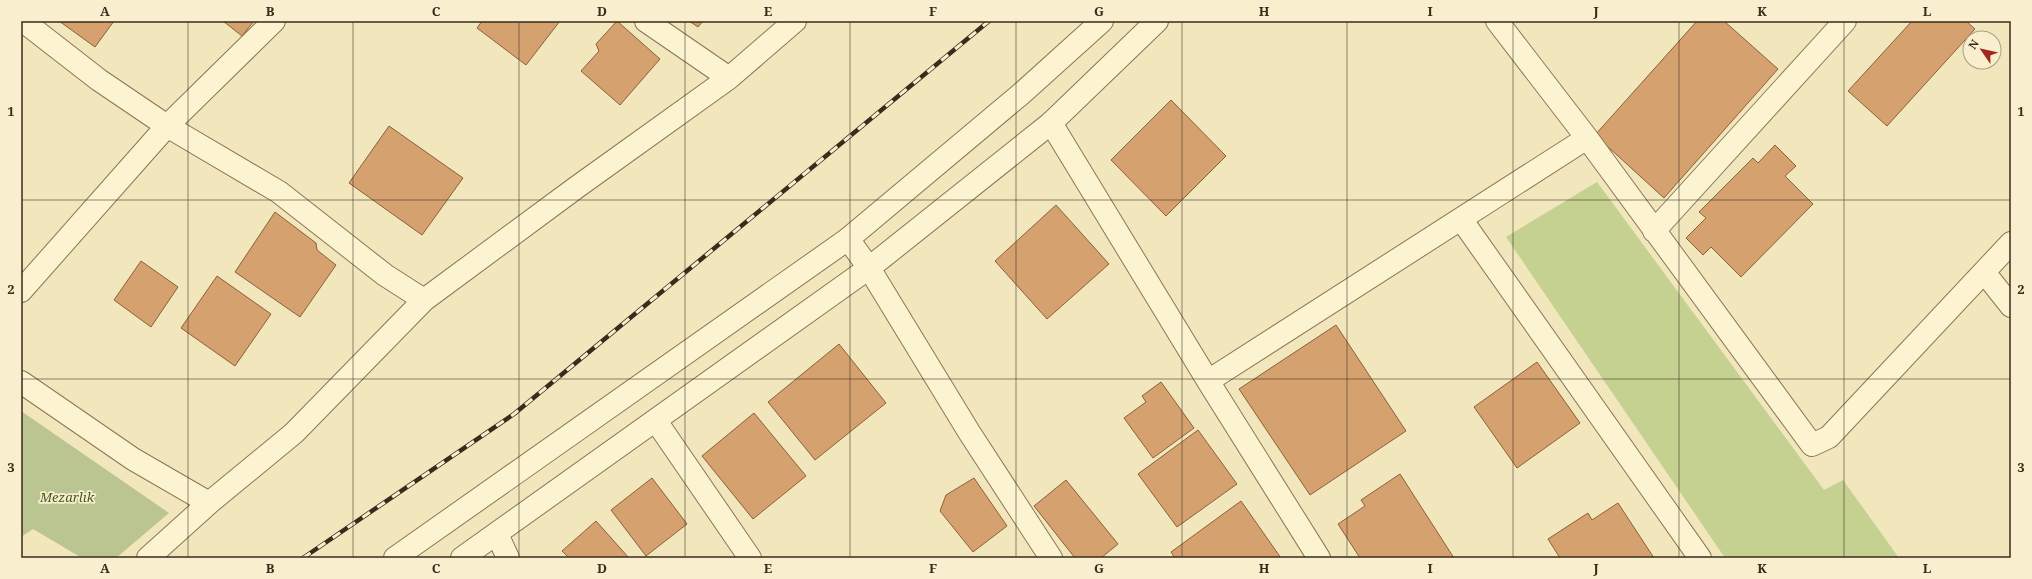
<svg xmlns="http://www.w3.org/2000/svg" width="2032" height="579" viewBox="0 0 2032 579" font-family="'Noto Serif',serif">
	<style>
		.green { fill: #c4d190 }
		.cemetery { fill: #bac591 }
		.building { fill: #d4a16f; stroke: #8d6038 }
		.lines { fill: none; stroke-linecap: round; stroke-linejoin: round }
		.minor-casing { stroke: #8c7655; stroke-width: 24 }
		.tertiary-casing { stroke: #8c7655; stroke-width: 24 }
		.minor { stroke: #fcf3d1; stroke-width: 22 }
		.tertiary { stroke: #fcf3d1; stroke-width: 22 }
		.rail-casing { stroke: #392c1b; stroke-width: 4.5 }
		.rail { stroke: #f9efce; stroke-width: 3; stroke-dasharray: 9; stroke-linecap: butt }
		.grid { fill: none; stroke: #392c1b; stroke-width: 1; stroke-opacity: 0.55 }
		.labels { text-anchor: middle; stroke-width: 3.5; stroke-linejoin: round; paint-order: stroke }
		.park-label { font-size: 13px; font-style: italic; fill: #45581f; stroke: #f9efce }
		.neatline { fill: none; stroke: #392c1b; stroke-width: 1.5 }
		.grid-label { font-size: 13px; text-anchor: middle; font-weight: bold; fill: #392c1b }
	</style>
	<rect width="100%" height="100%" fill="#f2e6bd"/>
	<path class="green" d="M1597,182l227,308 19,-10 56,78h-174l-219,-321z"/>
	<path class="cemetery" d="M21,411l148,102 -53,45h-34l-49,-29 -12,8z"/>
	<path class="building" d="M59,21h55l-19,26z
		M223,21h31l-12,15z
		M482,21h78l-34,44 -49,-37z
		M617,21l43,38 -40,46 -39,-34 18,-20 -3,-7z
		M689,21h14l-5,6z
		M1697,21h27l54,48 -114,129 -69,-63z
		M1912,21h54l9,8 -88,97 -39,-35z
		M1171,100l55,56 -60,60 -55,-56z
		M389,126l74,52 -41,57 -73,-52z
		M1775,145l21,21 -11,10 28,28 -72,73 -30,-30 -8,8 -17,-17 20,-20 -7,-6 54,-54 5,5z
		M1056,205l53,59 -62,55 -52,-58z
		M275,212l41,31 1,7 19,15 -36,52 -65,-45z
		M141,261l37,26 -27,40 -37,-27z
		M217,276l54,38 -36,52 -54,-38z
		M1336,325l70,106 -96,64 -71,-106z
		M839,344l47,59 -71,57 -47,-58z
		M1537,362l43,61 -63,45 -43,-61z
		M1161,382l33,46 -41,30 -29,-40 22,-16 -4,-6z
		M754,413l52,63 -53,43 -51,-63z
		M1198,430l39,54 -60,43 -39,-53z
		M1400,474l54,84h-94l-22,-34 27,-18 -4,-6z
		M652,478l35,46 -41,32 -35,-46z
		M974,478l33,48 -34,26 -33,-41 6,-16z
		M1066,480l52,64 -17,14h-26l-41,-52z
		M1241,501l40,57h-106l-4,-6z
		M1618,503l36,55h-94l-12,-19 40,-26 4,7z
		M596,521l33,37h-60l-7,-7z"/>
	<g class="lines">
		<g class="minor-casing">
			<path id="minor" d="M23,21l76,59 68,46 112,66 106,83 39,25
				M646,21l83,57
				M1497,21l90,117 225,307 17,-8 182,-194
				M1051,123l157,258 111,177
				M1461,219l239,339
				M1654,231l191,-210
				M848,239l21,29 100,164 82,126
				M1984,272l27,34
				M21,291l146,-165 107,-105
				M1208,381l379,-243
				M21,382l112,77 76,44
				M656,421l94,137
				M497,534l11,24
				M148,558l61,-55 85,-70 130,-133 153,-113 152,-109 66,-57"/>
		</g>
		<g class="tertiary-casing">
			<path id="tertiary" d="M395,558l453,-319 173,-145 81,-73
				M462,558l407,-290 182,-145 106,-102"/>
		</g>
		<use href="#minor" class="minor"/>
		<use href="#tertiary" class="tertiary"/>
		<g class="rail-casing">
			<path id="rail" d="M303,558l211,-144 475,-393"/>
		</g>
		<use href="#rail" class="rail"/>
	</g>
	<path class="grid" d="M188,21v537M353,21v537M519,21v537M685,21v537M850,21v537M1016,21v537M1182,21v537M1347,21v537M1513,21v537M1679,21v537M1844,21v537M21,200h1990M21,379h1990"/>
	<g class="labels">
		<g class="park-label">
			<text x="67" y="502">Mezarlık</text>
		</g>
	</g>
	<rect width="2032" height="579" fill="none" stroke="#f9efce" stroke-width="44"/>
	<g transform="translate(1982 50) rotate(304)"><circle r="19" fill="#f9efce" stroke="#aca186"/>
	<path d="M0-3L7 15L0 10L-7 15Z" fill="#a0281f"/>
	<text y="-6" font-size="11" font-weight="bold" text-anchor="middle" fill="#392c1b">N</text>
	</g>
	<rect x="22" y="22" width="1988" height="535" class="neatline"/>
	<g class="grid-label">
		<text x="105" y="16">A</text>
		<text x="270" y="16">B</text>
		<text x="436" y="16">C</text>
		<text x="602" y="16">D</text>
		<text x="768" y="16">E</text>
		<text x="933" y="16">F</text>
		<text x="1099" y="16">G</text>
		<text x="1264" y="16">H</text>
		<text x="1430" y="16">I</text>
		<text x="1596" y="16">J</text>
		<text x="1762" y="16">K</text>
		<text x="1927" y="16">L</text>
		<text x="11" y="116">1</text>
		<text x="2021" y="116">1</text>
		<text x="11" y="294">2</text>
		<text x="2021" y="294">2</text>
		<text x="11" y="472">3</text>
		<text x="2021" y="472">3</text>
		<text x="105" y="573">A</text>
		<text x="270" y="573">B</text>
		<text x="436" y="573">C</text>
		<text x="602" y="573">D</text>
		<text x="768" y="573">E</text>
		<text x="933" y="573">F</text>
		<text x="1099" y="573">G</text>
		<text x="1264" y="573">H</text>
		<text x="1430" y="573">I</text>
		<text x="1596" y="573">J</text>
		<text x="1762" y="573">K</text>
		<text x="1927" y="573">L</text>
	</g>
</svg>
